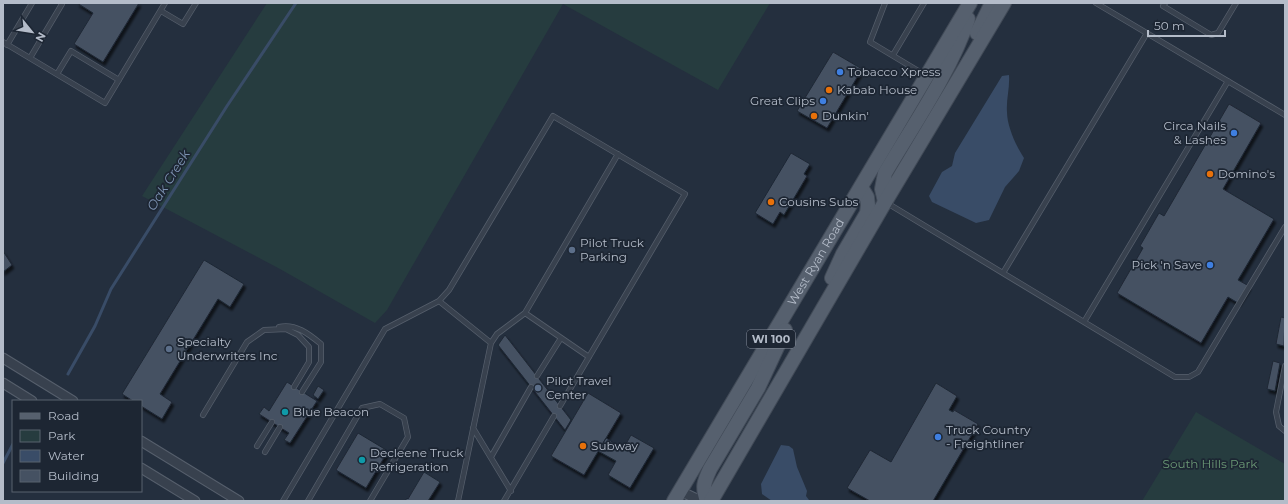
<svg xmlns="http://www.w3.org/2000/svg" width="1288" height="504" viewBox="0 0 1288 504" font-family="Montserrat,sans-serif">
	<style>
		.green { fill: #263c3f }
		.water { fill: #394c67 }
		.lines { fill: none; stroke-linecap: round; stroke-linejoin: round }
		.stream { stroke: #394c67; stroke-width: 3 }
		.building { fill: #455162; stroke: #1f2835; filter: url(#shadow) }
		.lane-casing { stroke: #565f6c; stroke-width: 6 }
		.street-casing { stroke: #565f6c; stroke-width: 11 }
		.primary-casing { stroke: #414a57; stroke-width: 16 }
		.lane { stroke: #38414e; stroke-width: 4.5 }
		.street { stroke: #38414e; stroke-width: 9 }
		.primary { stroke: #56606e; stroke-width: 14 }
		.shop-dot { fill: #3f7fe0; stroke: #1d2633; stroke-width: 1.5 }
		.food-dot { fill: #e8710a; stroke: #1d2633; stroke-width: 1.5 }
		.service-dot { fill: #5c6f8a; stroke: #1d2633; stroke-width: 1.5 }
		.culture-dot { fill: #0f9aa8; stroke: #1d2633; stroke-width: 1.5 }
		.labels { text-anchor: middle; stroke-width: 3.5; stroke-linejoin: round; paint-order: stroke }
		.shield { fill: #1d2633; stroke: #878f9c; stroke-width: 1 }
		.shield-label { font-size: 11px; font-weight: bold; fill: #b4bcc9 }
		.poi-label { font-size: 12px; fill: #b4bcc9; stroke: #1d2633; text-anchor: start }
		.street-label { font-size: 12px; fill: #b4bcc9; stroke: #1d2633 }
		.park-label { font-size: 12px; fill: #6b9a76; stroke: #1d2633 }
		.water-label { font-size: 13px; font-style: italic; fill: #7c92b1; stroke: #1d2633 }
	</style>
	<defs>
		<filter id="shadow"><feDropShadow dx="2" dy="3.5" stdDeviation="1" flood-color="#0009"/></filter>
	</defs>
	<rect width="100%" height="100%" fill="#242f3e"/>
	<path class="green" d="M267,3h503l-52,87 -155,-86 -176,306 -12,13 -95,-54 -138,-73z
		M1196,412l89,52v37h-143z"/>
	<path class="water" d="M1009,75c1,13 -3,25 -2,37 0,14 9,34 17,46l-5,13 -14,16 -16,33 -13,3 -44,-21 -3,-6 13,-24 10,-6 3,-13 47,-77z
		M781,445l8,1 4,3 4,18 10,24 -1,5 3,4 4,1h-41l-10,-7 -1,-10z"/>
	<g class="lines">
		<path class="stream" d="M68,374l27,-48 16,-37 116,-183 69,-103
			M3,463l10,-19"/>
	</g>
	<path class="building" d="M77,3h62l-36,59 -29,-18 19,-31z
		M833,52l29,17 -35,59 -30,-17z
		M1229,104l32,19 -38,66 51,30 -36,61 11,6 -11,17 -10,-6 -27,46 -84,-50 26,-45 -3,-2 19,-33 5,3z
		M791,153l19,11 -6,10 3,2 -23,39 -4,-3 -7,12 -18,-11z
		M3,251l9,14 -9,7z
		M204,260l40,24 -14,23 -12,-8 -58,95 12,8 -10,17 -21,-13v-5h-8l-11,-7z
		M1281,317l4,1 -1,28 -8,-2z
		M505,335l66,85 -6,10 -67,-85z
		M1273,361l7,2 -5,28 -8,-2z
		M287,382l30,19 -27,42 -6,-3 5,-7 -30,-19 5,-7 5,4z
		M936,383l21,13 -8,14 4,2 1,-2 24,14 -45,77h-63l-23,-13 23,-38 21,12z
		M318,386l6,4 -6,9 -5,-4z
		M588,393l33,20 -37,62 -33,-19z
		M358,433l30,18 -22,37 -30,-18z
		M631,435l23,13 -24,40 -22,-13 8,-14 -18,-10 8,-13 17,11z
		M424,472l16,10 -12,19h-23l2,-3 1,1z"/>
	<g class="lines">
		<g class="lane-casing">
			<path id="lane" d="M885,3l-15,39 55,33
				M1096,3l189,112
				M1165,3l-2,3 48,29 7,-2 18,-30
				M161,11l22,13 13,-21
				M3,42l102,61 60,-100
				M7,45l25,-42
				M893,55l31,-52
				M30,58l32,-54
				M57,74l14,-23 48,29
				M887,203l288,174h14l9,-5 87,-145
				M1003,273l144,-240
				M439,301l52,42
				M525,313l64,44
				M1084,322l144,-241
				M279,327c16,-4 30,7 42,17v18l-19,30
				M1285,366l-9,46 3,14 6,5
				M537,376l24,-38
				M203,415l44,-73 17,-12 22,-1 12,6 11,12v15l-15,25
				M473,428l38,63
				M257,446l15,-24
				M265,452l15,-25
				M491,457l40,-70
				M283,501l102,-172 54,-28 10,-11 104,-174 132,78 -125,212
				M308,501l54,-93 18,-4 24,14 4,19 -38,64
				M458,501l33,-158 6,-9 28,-21 93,-159
				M504,501l50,-85"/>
		</g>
		<g class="street-casing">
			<path id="street" d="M3,358l70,43
				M3,383l29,18
				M141,441l98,60
				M141,468l54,33
				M680,491l21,10"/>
		</g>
		<g class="primary-casing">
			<g id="primary">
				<path d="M977,33l15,-30"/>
				<path d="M885,202l-3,-13 3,-16c29,-49 65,-100 83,-154"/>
				<path d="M832,278l11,-24 24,-41 1,-8 -1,-8 -6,-10"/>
				<path id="s1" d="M674,501l296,-498"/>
				<path d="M707,501c-5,-14 -3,-19 3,-32l48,-81 27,-58"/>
				<path d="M711,501l174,-299 119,-199"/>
			</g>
		</g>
		<use href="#lane" class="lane"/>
		<use href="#street" class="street"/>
		<use href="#primary" class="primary"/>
	</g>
	<g class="shop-dot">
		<circle cx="840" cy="72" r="4"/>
		<circle cx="823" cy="101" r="4"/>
		<circle cx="1234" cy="133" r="4"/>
		<circle cx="1210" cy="265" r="4"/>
		<circle cx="938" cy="437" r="4"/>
	</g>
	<g class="food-dot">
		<circle cx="829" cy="90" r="4"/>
		<circle cx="814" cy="116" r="4"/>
		<circle cx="1210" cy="174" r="4"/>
		<circle cx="771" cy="202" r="4"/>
		<circle cx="583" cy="446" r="4"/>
	</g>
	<g class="service-dot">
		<circle cx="572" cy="250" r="4"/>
		<circle cx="169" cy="349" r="4"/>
		<circle cx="538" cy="388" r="4"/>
	</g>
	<g class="culture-dot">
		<circle cx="285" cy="412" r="4"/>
		<circle cx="362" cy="460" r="4"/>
	</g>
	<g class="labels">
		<rect class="shield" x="747" y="330" width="48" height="18" rx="3"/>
		<g class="shield-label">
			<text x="771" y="343">WI 100</text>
		</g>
		<g class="poi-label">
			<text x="848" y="76">Tobacco Xpress</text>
			<text x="837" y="94">Kabab House</text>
			<text x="815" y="105" text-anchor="end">Great Clips</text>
			<text x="822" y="120">Dunkin'</text>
			<text x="1226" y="130" text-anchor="end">Circa Nails<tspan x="1226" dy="14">&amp; Lashes</tspan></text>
			<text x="1218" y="178">Domino's</text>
			<text x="779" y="206">Cousins Subs</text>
			<text x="580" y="247">Pilot Truck<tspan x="580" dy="14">Parking</tspan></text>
			<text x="1202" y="269" text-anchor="end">Pick 'n Save</text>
			<text x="177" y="346">Specialty<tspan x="177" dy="14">Underwriters Inc</tspan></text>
			<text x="546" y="385">Pilot Travel<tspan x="546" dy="14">Center</tspan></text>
			<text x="293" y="416">Blue Beacon</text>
			<text x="946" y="434">Truck Country<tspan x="946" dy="14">- Freightliner</tspan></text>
			<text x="591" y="450">Subway</text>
			<text x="370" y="457">Decleene Truck<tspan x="370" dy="14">Refrigeration</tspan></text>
		</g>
		<g class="street-label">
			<text dy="4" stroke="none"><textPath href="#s1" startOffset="278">West Ryan Road</textPath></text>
		</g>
		<g class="park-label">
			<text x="1210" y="468">South Hills Park</text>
		</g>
		<g class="water-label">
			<text transform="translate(168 180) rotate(-58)" y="5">Oak Creek</text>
		</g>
	</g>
	<rect width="1288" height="504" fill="none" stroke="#b4bcc9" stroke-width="8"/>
	<rect x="12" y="400" width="130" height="92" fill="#1d2633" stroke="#59626f"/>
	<rect x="20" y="413" width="20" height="6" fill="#56606e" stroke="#59626f"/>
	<text x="48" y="420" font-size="12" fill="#b4bcc9">Road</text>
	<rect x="20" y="430" width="20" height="12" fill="#263c3f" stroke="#59626f"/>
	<text x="48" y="440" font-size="12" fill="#b4bcc9">Park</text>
	<rect x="20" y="450" width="20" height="12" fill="#394c67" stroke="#59626f"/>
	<text x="48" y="460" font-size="12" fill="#b4bcc9">Water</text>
	<rect x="20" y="470" width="20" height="12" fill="#455162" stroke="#59626f"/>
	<text x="48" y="480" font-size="12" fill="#b4bcc9">Building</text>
	<g transform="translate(32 32) rotate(120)" stroke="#1d2633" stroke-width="3" paint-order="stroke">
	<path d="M0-3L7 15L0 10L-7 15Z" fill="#b4bcc9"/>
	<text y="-6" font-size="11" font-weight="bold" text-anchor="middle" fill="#b4bcc9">N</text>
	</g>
	<path d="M1148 30v6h77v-6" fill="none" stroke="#b4bcc9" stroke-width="2"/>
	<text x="1154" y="30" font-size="12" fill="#b4bcc9" stroke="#1d2633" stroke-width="3" paint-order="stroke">50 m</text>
</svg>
